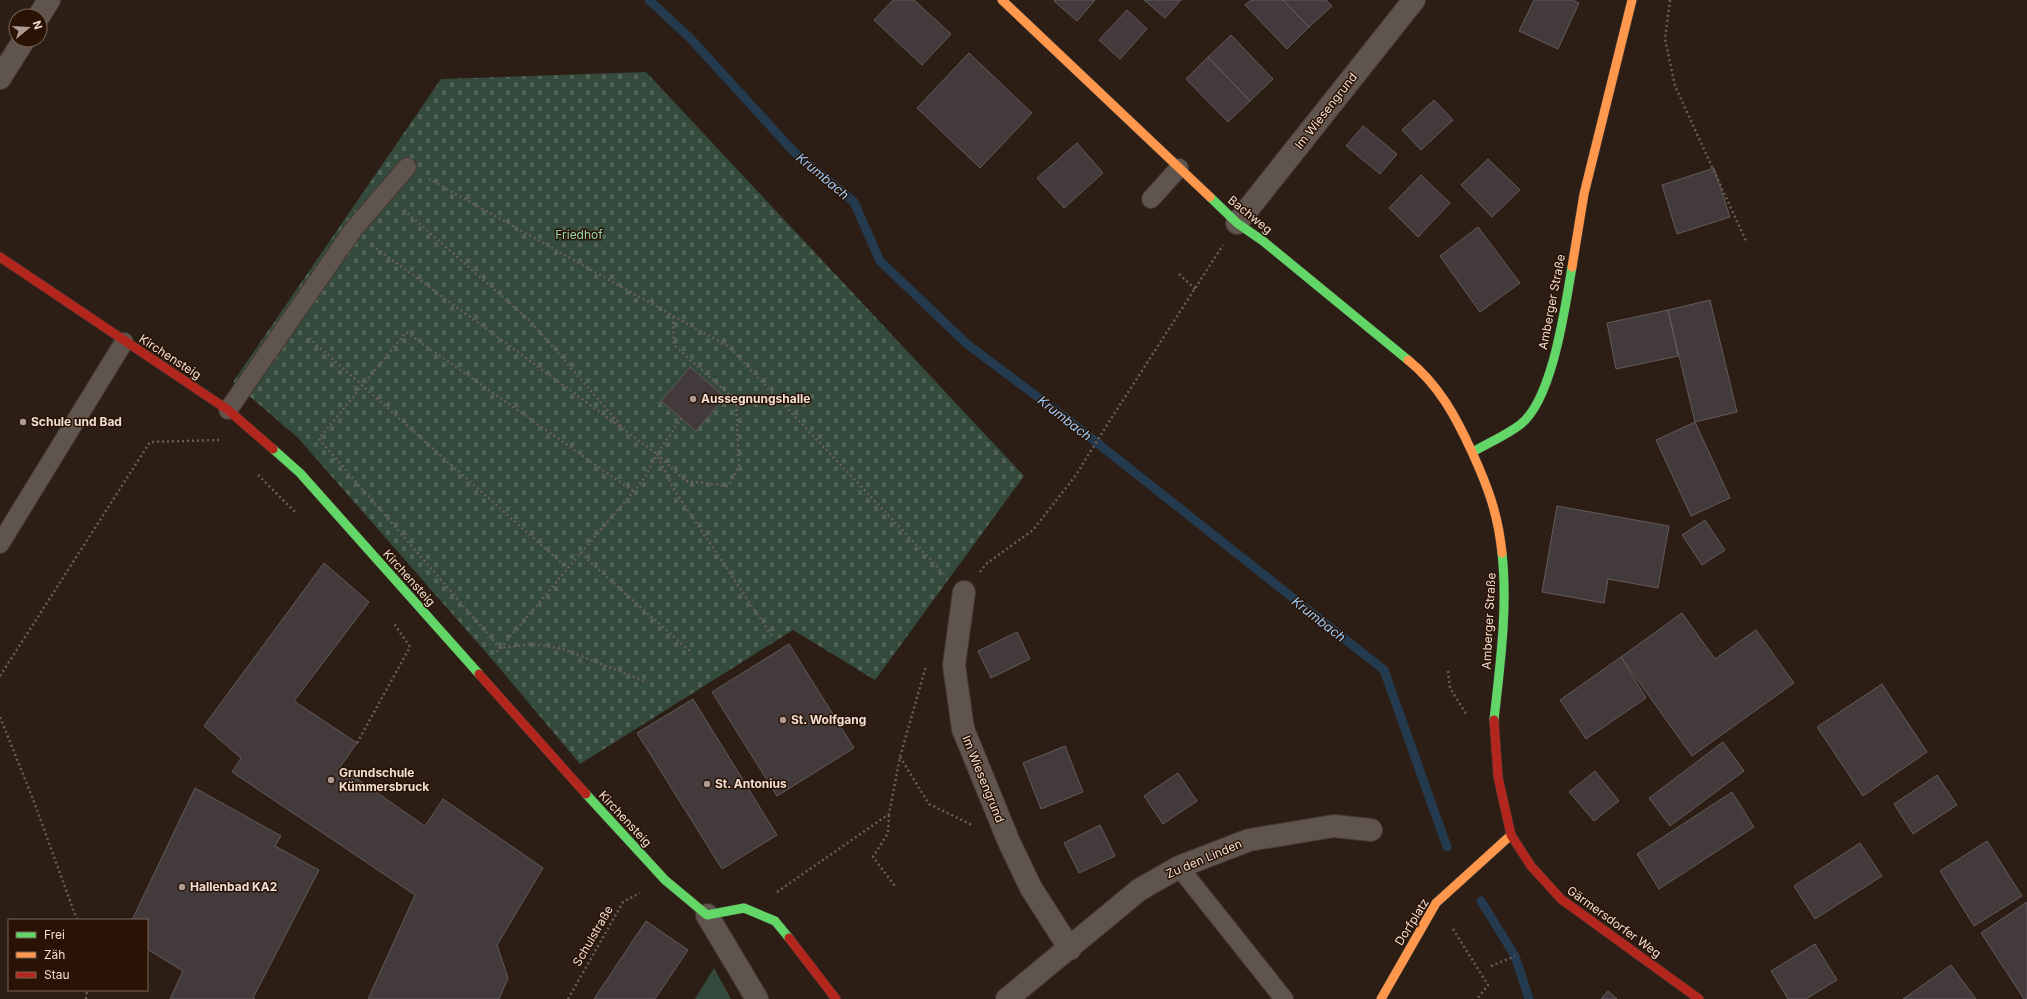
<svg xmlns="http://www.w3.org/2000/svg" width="2027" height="999" viewBox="0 0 2027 999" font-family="Inter,sans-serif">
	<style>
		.grass { fill: #344a3d }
		.cemetery { fill: url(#cemetery-stones) }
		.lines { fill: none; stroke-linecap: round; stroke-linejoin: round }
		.stream { stroke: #243a4e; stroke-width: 9 }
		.building { fill: #433a3b; stroke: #635a5b }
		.lane-casing { stroke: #443932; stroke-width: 20 }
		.street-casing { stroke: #443932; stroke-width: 24 }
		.fast-casing { stroke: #443932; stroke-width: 10 }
		.slow-casing { stroke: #443932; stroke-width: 10 }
		.jam-casing { stroke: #443932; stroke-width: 10 }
		.path { stroke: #685e58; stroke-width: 2.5; stroke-dasharray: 2 3; stroke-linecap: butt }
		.lane { stroke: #60554e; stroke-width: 18 }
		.street { stroke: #60554e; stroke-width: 22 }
		.fast { stroke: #63d668; stroke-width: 9 }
		.slow { stroke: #ff974d; stroke-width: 9 }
		.jam { stroke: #b3261e; stroke-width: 9 }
		.poi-dot { fill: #ab9b92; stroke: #2a1304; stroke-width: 1.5 }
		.labels { text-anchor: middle; stroke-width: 3; stroke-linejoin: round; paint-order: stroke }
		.street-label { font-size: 12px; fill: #f0dfd5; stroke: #2a1304 }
		.park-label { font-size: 12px; fill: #94d6b5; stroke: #2a1304 }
		.poi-label { font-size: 12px; font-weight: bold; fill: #f0dfd5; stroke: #2a1304; text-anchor: start }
		.water-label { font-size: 13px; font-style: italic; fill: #9cccfb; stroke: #2a1304 }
	</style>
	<defs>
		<pattern id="cemetery-stones" width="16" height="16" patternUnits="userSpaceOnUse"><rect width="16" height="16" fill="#344a3d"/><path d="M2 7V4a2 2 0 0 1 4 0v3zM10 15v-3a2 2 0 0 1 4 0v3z" fill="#526458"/></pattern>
	</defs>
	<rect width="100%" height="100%" fill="#2c1e15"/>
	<path class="grass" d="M714,968l17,31h-36z"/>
	<path class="cemetery" d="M646,72l378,404 -149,204 -82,-50 -213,134 -89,-106 -193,-220 -65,-56 208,-303z"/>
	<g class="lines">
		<path class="stream" d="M649,0l41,38 104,114 60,50 26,59 87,83 100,75 317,251 63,177
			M1481,901l34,55 14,43"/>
	</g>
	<path class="building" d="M893,0h21l37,34 -29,31 -48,-45z
		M1055,0h40l-18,21 -23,-20z
		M1144,0h37l-16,18z
		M1251,0h32l26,27 -22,22 -42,-44z
		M1283,0h43l6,6 -23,21z
		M1534,0h38l7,3 -21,46 -39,-18z
		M1127,10l20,19 -27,30 -21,-19z
		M1231,35l42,44 -23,22 -42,-44z
		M969,53l63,60 -52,55 -63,-60z
		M1208,57l42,44 -22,21 -42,-43z
		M1434,100l19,20 -32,30 -19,-20z
		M1363,126l34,28 -17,20 -34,-28z
		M1077,143l26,30 -39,35 -27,-30z
		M1488,159l32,31 -28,27 -31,-32z
		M1714,168l16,49 -53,17 -15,-49z
		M1421,175l29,28 -32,34 -29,-29z
		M1478,227l42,56 -40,29 -40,-56z
		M1710,300l27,112 -42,10 -27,-112z
		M1668,310l10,46 -62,13 -9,-46z
		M690,367l35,30 -29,34 -35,-30z
		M1695,422l35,76 -39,18 -35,-76z
		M1557,506l112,20 -11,62 -50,-9 -4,24 -62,-11z
		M1705,520l20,30 -23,15 -20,-30z
		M324,563l45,39 -75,99 63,42 -17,24 85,59 18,-27 100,69 -46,77 11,33 -9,21h-131l47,-104 -183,-123 9,-14 -37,-32z
		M1682,613l33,46 41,-29 38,53 -102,73 -71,-99z
		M1017,632l13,27 -39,19 -13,-27z
		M789,644l65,104 -77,48 -65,-104z
		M1621,657l25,41 -60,41 -26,-39z
		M1882,684l45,68 -64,44 -46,-69z
		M693,699l84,136 -55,34 -85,-136z
		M1723,742l21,29 -74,55 -21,-28z
		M1065,746l18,46 -42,17 -18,-46z
		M1595,771l24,30 -25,20 -25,-29z
		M1178,773l19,28 -34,23 -19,-28z
		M1937,775l20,30 -44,29 -19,-30z
		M195,788l86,48 -6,10 44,24 -66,128 2,1h-85l13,-28 -36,-22v-29h-15z
		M1732,792l22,35 -95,62 -22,-35z
		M1100,825l15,31 -36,17 -15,-30z
		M1987,841l35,55 -48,30 -34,-55z
		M1860,843l22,33 -67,43 -21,-33z
		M2027,902v97h-3l-43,-66z
		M646,921l42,29 -33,49h-61z
		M1815,944l22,36 -31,19h-18l-17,-28z
		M1951,965l25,34h-73z
		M1608,991l9,8h-16z"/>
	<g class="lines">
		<g class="lane-casing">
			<path id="lane" d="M1151,199l28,-31
				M228,410l125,-180 54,-63
				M0,544l124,-202
				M1179,867l105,132"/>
		</g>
		<g class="street-casing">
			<path id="street" d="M39,16l10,-16
				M0,78l24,-38
				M1237,223l177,-223
				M964,592l-10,73 9,64 46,113 22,46 39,61
				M707,915l50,84
				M1007,999l132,-109 40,-23 70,-27 85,-14 37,4"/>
		</g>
		<g class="fast-casing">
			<path id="fast" d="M1210,197l27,26 26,18 145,119
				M273,449l27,24 179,201
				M1473,452c15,-9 34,-17 48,-28 32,-26 44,-117 51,-157
				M1494,720c6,-55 14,-112 8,-167
				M586,794l79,86 42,35 37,-7 31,13 14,17"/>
		</g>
		<g class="slow-casing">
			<path id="slow" d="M1002,0l208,197
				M1572,267l12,-73 48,-194
				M1408,360c31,25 48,57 64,92 16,35 26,62 30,101
				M1381,999l55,-96 75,-68"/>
		</g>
		<g class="jam-casing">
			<path id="jam" d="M0,257l228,153 45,39
				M479,674l107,120
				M1494,720l4,57 13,58 20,31 30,33 138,100
				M789,938l47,61"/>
		</g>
		<path class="path" d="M1670,0l-5,39 10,47 71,155
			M429,179l300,168 215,227
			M404,210l127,112 93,107
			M372,245l285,209 24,-35
			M1179,274l16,15
			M309,338l258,230
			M657,454l28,27 43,5 11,-20 -3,-65 -62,-56 -1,-29
			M658,457l17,34 97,145
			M258,475l39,39
			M633,491l-227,-159 -87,107 181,209 33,-4 30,5 84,33
			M580,553l112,100
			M980,572l6,-8 47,-34 43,-55 31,-50 116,-180
			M497,652l147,-173 13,-25
			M1448,671l2,17 16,26
			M0,676l150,-234 69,-2
			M0,717l33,82 44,121
			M357,743l53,-96 -17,-25
			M900,757l29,47 43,21
			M889,815l-1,18 -15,24 22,29
			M777,892l112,-78 11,-57 26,-91
			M1453,929l35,56 -11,14
			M1491,966l24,-10
			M86,999l1,-9
			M568,999l55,-97 17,-9"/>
		<use href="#lane" class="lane"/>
		<use href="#street" class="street"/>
		<use href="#fast" class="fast"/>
		<use href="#slow" class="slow"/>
		<use href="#jam" class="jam"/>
	</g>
	<g class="poi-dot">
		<circle cx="693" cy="399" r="4"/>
		<circle cx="23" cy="422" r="4"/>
		<circle cx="783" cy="720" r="4"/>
		<circle cx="331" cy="780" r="4"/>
		<circle cx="707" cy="784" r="4"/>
		<circle cx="182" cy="887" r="4"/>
	</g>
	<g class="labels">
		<g class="street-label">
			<text transform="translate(1326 111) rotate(-52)" y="4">Im Wiesengrund</text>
			<text transform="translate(1250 215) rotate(39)" y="4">Bachweg</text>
			<text transform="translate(1552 302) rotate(-79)" y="4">Amberger Straße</text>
			<text transform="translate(170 357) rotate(33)" y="4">Kirchensteig</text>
			<text transform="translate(409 578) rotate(48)" y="4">Kirchensteig</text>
			<text transform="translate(1489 621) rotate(-87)" y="4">Amberger Straße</text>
			<text transform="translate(983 779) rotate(68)" y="4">Im Wiesengrund</text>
			<text transform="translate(625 819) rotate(47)" y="4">Kirchensteig</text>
			<text transform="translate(1204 859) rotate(-23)" y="4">Zu den Linden</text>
			<text transform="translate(1412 922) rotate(-58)" y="4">Dorfplatz</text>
			<text transform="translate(1614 922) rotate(36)" y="4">Gärmersdorfer Weg</text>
			<text transform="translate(593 936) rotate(-60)" y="4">Schulstraße</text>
		</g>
		<g class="park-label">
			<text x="579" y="239">Friedhof</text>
		</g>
		<g class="poi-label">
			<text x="701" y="403">Aussegnungshalle</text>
			<text x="31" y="426">Schule und Bad</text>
			<text x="791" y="724">St. Wolfgang</text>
			<text x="339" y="777">Grundschule<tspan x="339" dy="14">Kümmersbruck</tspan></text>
			<text x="715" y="788">St. Antonius</text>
			<text x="190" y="891">Hallenbad KA2</text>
		</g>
		<g class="water-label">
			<text transform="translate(823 176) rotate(40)" y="5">Krumbach</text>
			<text transform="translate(1065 418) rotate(38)" y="5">Krumbach</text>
			<text transform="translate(1319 619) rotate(38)" y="5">Krumbach</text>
		</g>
	</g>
	<rect x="8" y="919" width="140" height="72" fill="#2a1304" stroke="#796558"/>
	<rect x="16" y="932" width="20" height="6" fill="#63d668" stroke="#796558"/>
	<text x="44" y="939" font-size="12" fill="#f0dfd5">Frei</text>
	<rect x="16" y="952" width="20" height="6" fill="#ff974d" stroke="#796558"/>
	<text x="44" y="959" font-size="12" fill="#f0dfd5">Zäh</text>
	<rect x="16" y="972" width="20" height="6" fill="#b3261e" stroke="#796558"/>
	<text x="44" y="979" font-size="12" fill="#f0dfd5">Stau</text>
	<g transform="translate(28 28) rotate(72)"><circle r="19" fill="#2a1304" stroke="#796558"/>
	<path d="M0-3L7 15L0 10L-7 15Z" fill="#ab9b92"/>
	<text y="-6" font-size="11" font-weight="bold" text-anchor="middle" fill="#f0dfd5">N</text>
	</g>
</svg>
